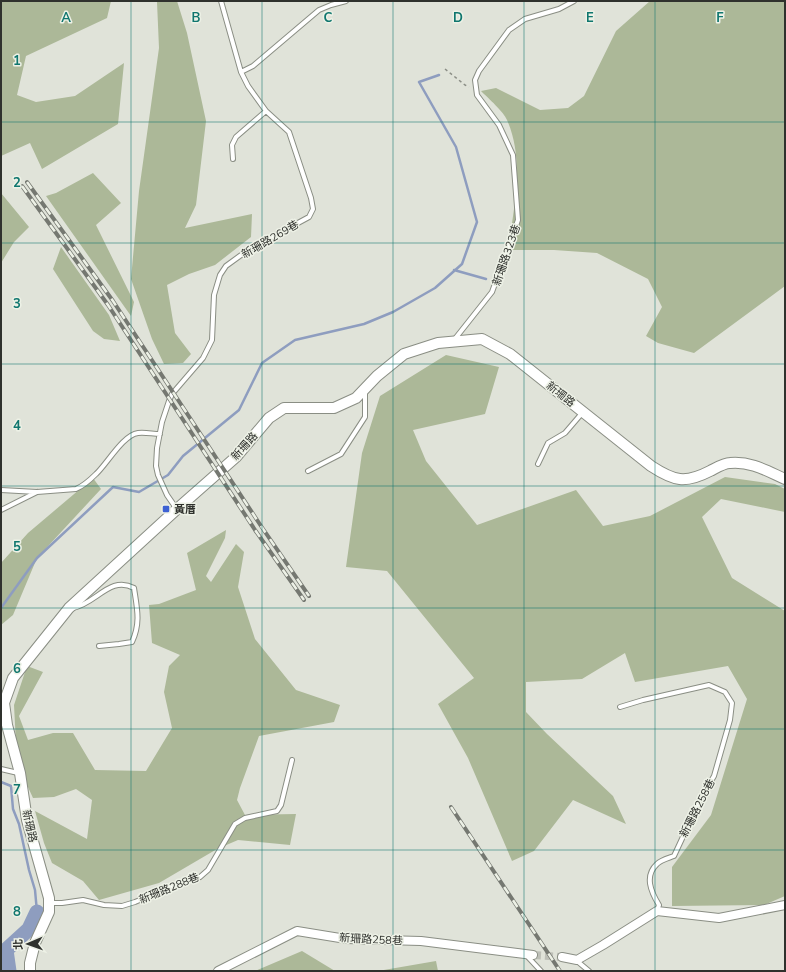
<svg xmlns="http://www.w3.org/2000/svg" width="786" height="972" viewBox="0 0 786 972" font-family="'Nunito Sans','Noto Sans TC',sans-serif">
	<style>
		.green { fill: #acb898 }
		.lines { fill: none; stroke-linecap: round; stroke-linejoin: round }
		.stream { stroke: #8e9dbf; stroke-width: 2.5 }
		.river { stroke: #8e9dbf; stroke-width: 15 }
		.minor-tunnel { stroke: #bdbfb7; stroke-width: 8; stroke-dasharray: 8 4; stroke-linecap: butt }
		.service-casing { stroke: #8a8e84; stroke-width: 6 }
		.minor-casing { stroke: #8a8e84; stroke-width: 10 }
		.tertiary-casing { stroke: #8a8e84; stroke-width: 12 }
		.path { stroke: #8b8e86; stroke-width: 1.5; stroke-dasharray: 3 3; stroke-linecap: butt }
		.service { stroke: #fff; stroke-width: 4 }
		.minor { stroke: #fff; stroke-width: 8 }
		.tertiary { stroke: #fff; stroke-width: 10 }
		.rail-casing { stroke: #757871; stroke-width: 4 }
		.rail { stroke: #edf1e6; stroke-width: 2.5; stroke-dasharray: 8; stroke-linecap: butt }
		.grid { fill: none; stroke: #0f766e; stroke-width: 1; stroke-opacity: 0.55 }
		.poi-dot { fill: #3d61d3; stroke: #edf1e6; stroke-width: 1.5 }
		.labels { text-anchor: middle; stroke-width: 3; stroke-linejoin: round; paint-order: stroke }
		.street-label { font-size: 11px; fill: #2f312d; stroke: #edf1e6 }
		.poi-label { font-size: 11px; font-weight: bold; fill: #2f312d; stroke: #edf1e6; text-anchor: start }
		.grid-label { font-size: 13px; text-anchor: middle; font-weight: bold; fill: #0f766e; stroke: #edf1e6; stroke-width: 3; stroke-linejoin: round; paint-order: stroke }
	</style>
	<rect width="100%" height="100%" fill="#e0e3d9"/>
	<path class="green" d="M1,1h110l-4,17 -81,38 -9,39 19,7 39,-6 49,-33 -6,61 -76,45 -12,-26 -29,13z
		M155,1h22l10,32 19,88 -10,84 -11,23 67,-14 -1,23 -36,28 -26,9 -22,11 8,48 16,21 -8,9 -19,1 -12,-25 -21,-60 8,-88 20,-143 -2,-46z
		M650,1h135v285l-91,67 -36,-10 -12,-7 16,-29 -14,-28 -51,-26 -43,-3h-46c6,-43 17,-89 -1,-130 -3,-8 -19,-22 -26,-29l15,-3 44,22 28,-2 16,-12 32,-65z
		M93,173l28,30 -25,22 38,77 -3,14 -85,-120 10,-3z
		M1,193l28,34 -15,15 -13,21z
		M61,247l48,68 11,26 -16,-2 -11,-8 -40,-62z
		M446,355l53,12 -14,47 -72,16 13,31 51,64 99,-35 27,36 47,-10 75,-39 50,7 10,5v23l-64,-13 -19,18 30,61 53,33v285l-21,9 -92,1v-39l39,-52 36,-116 -19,-33 -93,16 -10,-29 -43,26 -56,3v30l21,22 66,62 13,28 -53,-24 -39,51 -22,10 -44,-103 -30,-54 36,-26 -87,-107 -41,-4 16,-114 18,-57z
		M93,478l8,11 -64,69 -24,57 -12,10v-62l27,-30z
		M226,530l-1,8 -19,38 5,6 25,-38 8,8 -6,35 17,52 41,51 44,15 -6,17 -75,14 -19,52 -3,12 8,15 51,-1 -6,31 -52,-5 -21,9 -58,34 -60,17 -16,-19 -31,-18 -8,-20 -9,-32 52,28 5,-39 -16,-11 -22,8 -21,1 -16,-35 -3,-58 13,-39 16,6 -24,44 9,24 25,-7h20l22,37 51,1 26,-43 -8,-36 5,-26 11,-11 -28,-12 -3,-38 10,-1 37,-14 -9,-37z
		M302,951l33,20h-80z
		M436,961l2,10h-60z"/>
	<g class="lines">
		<path class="stream" d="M454,270l32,9
			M1,608l36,-50 76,-71 26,5 29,-17 15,-19 56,-46 23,-47 33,-23 69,-16 29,-12 42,-24 27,-24 15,-42 -21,-75 -37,-65 20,-7
			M1,782l10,4 2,23 6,15 10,46 6,20 2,22"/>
		<path class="river" d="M9,971l-3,-21 23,-21 8,-17"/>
		<path class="minor-tunnel" d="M533,955l29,2"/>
		<g class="service-casing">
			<path id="service" d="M241,72l12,-6 66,-56 12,-5 15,-4
				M233,159l-1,-14 4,-8 30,-26
				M454,340l38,-48 26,-72 -5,-65 -14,-30 -22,-30 -2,-15 4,-9 30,-41 16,-11 34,-10 15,-8
				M538,464l10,-21 17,-10 18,-21
				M308,471l33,-17 24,-37v-26
				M1,490l36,2 39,-3c7,-3 14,-9 20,-15 11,-10 27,-39 42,-41 7,-1 15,1 22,1
				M176,508l-9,-13 -9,-20 -2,-9 1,-18 5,-26 7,-21 3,-7 31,-36 9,-18 2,-45 6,-20 6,-9 22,-16 61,-33 4,-8 -2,-11 -22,-66 -23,-21 -18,-25 -7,-14 -20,-71
				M1,510l36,-18
				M73,608c23,-4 37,-33 61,-20 3,20 7,35 -2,54l-13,2 -20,2
				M620,707l23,-7 66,-15 16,7 7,11 -2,17 -16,56 -14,24 -26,56c-5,2 -13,4 -17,8 -13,12 -6,28 2,41l-2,6
				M1,769l17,4
				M50,903h12l21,-3 21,5 18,1 13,-4 50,-21 15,-4 8,-7 27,-46 10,-6 32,-7 4,-6 11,-45
				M526,955l15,16
				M577,961l12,10"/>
		</g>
		<g class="minor-casing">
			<path id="minor" d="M562,957l15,3 26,-15 54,-34 62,7 66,-13
				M218,971l79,-40 49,8 75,2 112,14"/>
		</g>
		<g class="tertiary-casing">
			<path id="tertiary" d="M30,971v-8l5,-20 14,-31v-14l-22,-78 -7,-47 -13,-48 -3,-22 9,-25 56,-70 108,-99 59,-52 33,-39 15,-10h50l22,-10 21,-22 27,-22 34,-11 44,-4 28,15 141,112c23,15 34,18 59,5 6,-3 14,-8 20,-8 21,-2 37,8 55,16"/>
		</g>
		<path class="path" d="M445,69l20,16 4,2"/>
		<use href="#service" class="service"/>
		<use href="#minor" class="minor"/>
		<use href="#tertiary" class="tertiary"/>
		<g class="rail-casing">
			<path id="rail" d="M27,182l86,119 148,225 48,70
				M22,186l86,119 147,225 49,70
				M451,807l109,164"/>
		</g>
		<use href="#rail" class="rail"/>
	</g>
	<path class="grid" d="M131,1v970M262,1v970M393,1v970M524,1v970M655,1v970M1,122h784M1,243h784M1,364h784M1,486h784M1,608h784M1,729h784M1,850h784"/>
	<rect class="poi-dot" x="162" y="505" width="8" height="8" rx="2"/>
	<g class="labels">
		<g class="street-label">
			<text transform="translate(270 239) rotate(-30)" y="4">新珊路269巷</text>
			<text transform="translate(506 255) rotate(-71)" y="4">新珊路323巷</text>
			<text transform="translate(561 394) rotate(38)" y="4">新珊路</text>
			<text transform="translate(244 446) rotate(-48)" y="4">新珊路</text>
			<text transform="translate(697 808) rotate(-63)" y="4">新珊路258巷</text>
			<text transform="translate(30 826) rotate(77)" y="4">新珊路</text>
			<text transform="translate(169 888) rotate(-22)" y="4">新珊路288巷</text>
			<text transform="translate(371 939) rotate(3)" y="4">新珊路258巷</text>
		</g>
		<g class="poi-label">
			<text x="174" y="513">黃厝</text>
		</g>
	</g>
	<g class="grid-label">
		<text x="66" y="22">A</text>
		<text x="196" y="22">B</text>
		<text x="328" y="22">C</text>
		<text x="458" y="22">D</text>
		<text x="590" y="22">E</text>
		<text x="720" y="22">F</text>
		<text x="17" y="65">1</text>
		<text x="17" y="187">2</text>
		<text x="17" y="308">3</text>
		<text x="17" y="430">4</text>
		<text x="17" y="551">5</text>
		<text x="17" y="673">6</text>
		<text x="17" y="794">7</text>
		<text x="17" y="916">8</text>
	</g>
	<rect width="786" height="972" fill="none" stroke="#2f312d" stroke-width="4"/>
	<g transform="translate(28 944) rotate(268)" stroke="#edf1e6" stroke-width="3" paint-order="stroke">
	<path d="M0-3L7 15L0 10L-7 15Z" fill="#2f312d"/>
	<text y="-6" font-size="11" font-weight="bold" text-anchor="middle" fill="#2f312d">北</text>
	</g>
</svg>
